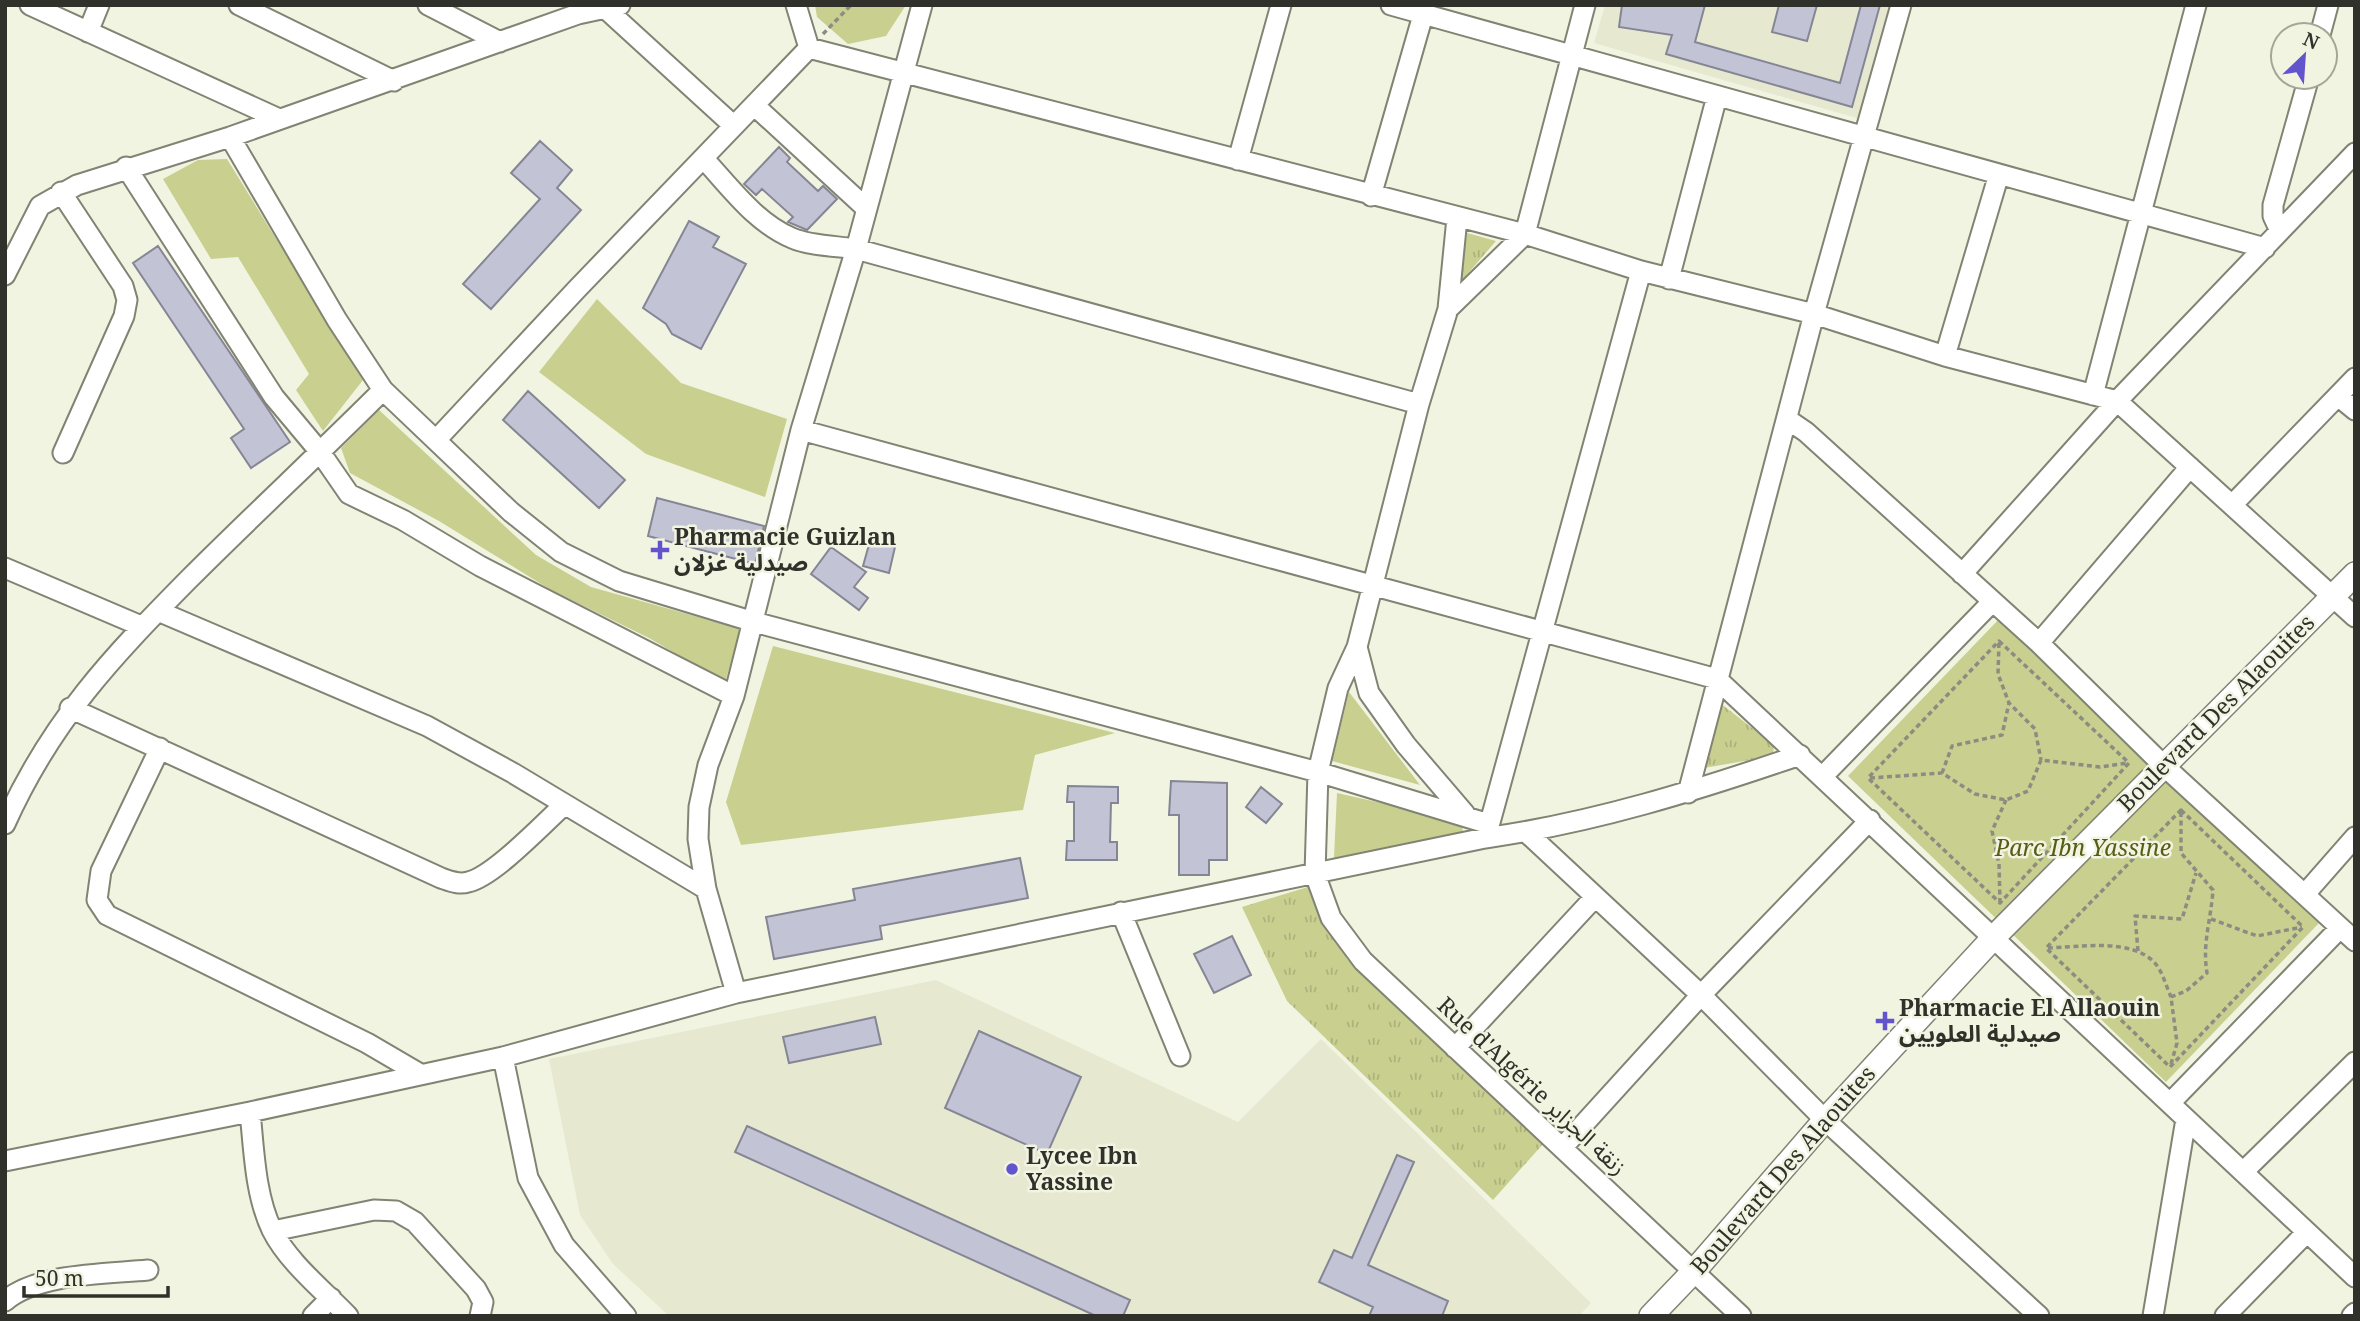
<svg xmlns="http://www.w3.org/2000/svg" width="2360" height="1321" viewBox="0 0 2360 1321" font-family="'Noto Serif','Noto Sans Arabic',serif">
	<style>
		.built { fill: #e6e9d0 }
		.grass { fill: url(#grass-tufts) }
		.green { fill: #c9cf8f }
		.building { fill: #c2c3d4; stroke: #858695; stroke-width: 2 }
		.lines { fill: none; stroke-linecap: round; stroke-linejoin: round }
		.minor-casing { stroke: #818373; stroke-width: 23 }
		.major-casing { stroke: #818373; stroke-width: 26 }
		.path { stroke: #8c8d81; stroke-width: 3.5; stroke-dasharray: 5 3.5; stroke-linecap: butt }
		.minor { stroke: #fff; stroke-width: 19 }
		.major { stroke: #fff; stroke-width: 23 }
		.poi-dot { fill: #6154cd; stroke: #f2f4e2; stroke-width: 2.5 }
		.labels { text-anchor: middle; stroke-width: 5; stroke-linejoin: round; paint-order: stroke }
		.poi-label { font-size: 23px; font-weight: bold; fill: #30312a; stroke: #f2f4e2; text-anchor: start }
		.street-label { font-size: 23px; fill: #30312a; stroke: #f2f4e2 }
		.park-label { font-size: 23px; font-style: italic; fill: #585c14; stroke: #f2f4e2 }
	</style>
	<defs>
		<pattern id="grass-tufts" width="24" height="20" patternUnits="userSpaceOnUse" patternTransform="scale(1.75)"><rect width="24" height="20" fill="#c9cf8f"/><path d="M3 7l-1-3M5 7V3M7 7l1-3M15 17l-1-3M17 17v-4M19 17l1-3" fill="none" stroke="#adb27c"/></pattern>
	</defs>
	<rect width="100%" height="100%" fill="#f2f4e2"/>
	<path class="built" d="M1605,5h288l-33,114 -266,-76z
		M936,980l302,142 83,-83 270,264 -12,13h-910l-56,-52 -33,-49 -31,-156z"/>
	<path class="grass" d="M1467,233l29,8 -39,45z
		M1720,703l54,42 -1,11 -69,12z
		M1311,886l36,73 197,184 -51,57 -206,-199 -45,-94z"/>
	<path class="green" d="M815,5h91l-20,31 -38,8 -31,-27z
		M227,159l136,221 -40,51 -27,-41 13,-16 -71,-117 -27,2 -48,-80 35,-19z
		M597,299l84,84 106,36 -22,78 -119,-43 -107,-82z
		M379,410l157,145 55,32 150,42 -16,53 -76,-44 -98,-48 -112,-69 -89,-48 -9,-25z
		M2002,616l318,306 -154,160 -318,-306z
		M773,646l342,87 -80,22 -12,55 -282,35 -15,-43z
		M1349,692l71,93 -88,-24z
		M1337,793l124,28 2,11 -129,26z"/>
	<path class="building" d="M1622,5h83l-10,37 145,41 21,-78h19l-28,102 -186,-53 6,-19 -53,-8z
		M1779,5h38l-10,36 -35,-9z
		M540,141l32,29 -15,18 24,22 -90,99 -28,-25 77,-85 -29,-26z
		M779,147l11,11 -3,4 31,29 5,-5 14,13 -30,31 -19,-8 5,-5 -31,-28 -6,6 -12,-11z
		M689,221l30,16 -6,10 33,17 -45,85 -29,-15 -6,-10 -23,-16z
		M158,246l132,196 -39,26 -20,-30 13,-9 -111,-166z
		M528,391l97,89 -26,28 -96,-88z
		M657,498l107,28 -9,38 -107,-28z
		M870,541l25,6 -6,26 -26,-7z
		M831,547l35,25 -12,15 14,11 -9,12 -48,-36z
		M1171,781l56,2v77h-18v15h-30v-60h-10z
		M1068,786l50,1v16h-7l-1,39h7v18h-51l1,-19h7v-39h-7z
		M1261,787l21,17 -16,19 -20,-16z
		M1020,858l8,40 -148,28 2,13 -108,20 -8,-42 89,-17 -2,-11z
		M1232,936l19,39 -37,18 -20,-39z
		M875,1017l6,27 -92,19 -6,-26z
		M979,1031l102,46 -34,77 -102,-46z
		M747,1126l383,174 -7,16h-27l-361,-164z
		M1397,1155l17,7 -46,103 80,36 -6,15h-73l4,-9 -54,-25 15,-32 18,8z"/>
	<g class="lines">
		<g class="minor-casing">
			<path id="minor" d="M30,5l249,114
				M239,5l155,76
				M428,5l72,37
				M1391,5l874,243
				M607,10l127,116
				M88,32l11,-27
				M2320,35l8,-30
				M809,48l716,186 116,37 173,43 131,42 172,45 238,216
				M755,106l112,103
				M230,137l107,183 46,70 128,122 50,40 58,29 135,41 564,150 171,52
				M704,159c26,28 52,64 88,79 18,8 45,8 64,11l563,155
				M1238,160l43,-155
				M126,167l148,230 46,55 29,42 54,26 77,46 254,130
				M61,192l62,94 4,14 -3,16 -61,137
				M1371,196l52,-181
				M1457,218l-9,91 -29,95 -62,243 -19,41 -20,84 -3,102 16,44 32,43 378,355
				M2280,231l-7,-15v-11l36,-128
				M5,275l35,-69 37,-21 153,-48 348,-123 42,-9
				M1669,279l48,-183
				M1448,309l77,-75 60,-229
				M1945,356l54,-182
				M2093,395l103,-390
				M2338,396l17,14
				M1787,419l19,13 233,211 124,122 192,176
				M801,430l916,249 638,598
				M437,439l140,-150 232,-241 -13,-43
				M2233,504l122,-126
				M5,568l136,58
				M1962,574l155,-173 238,-248
				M158,611l269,115 86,47 193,116
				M2039,643l151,-176
				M1357,647l12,46 37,52 59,69
				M70,708l371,170c9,3 18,7 27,4 25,-5 75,-58 96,-77
				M160,748l-59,123 -4,29 10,15 260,128 53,31
				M1823,776l169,-174
				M1688,793l126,-479 87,-309
				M5,824c46,-103 107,-167 184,-245 64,-64 130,-125 194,-189
				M1526,832l175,163 124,125 214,196
				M1486,837l155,-566
				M2305,894l50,-57
				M1121,912l59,144
				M736,993l-30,-104 -8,-50 1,-32 9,-42 26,-69 67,-266 55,-181 66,-244
				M1455,1048l140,-151
				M503,1057l25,121 36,67 62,71
				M2170,1103l170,-175
				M250,1112c4,38 5,83 22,118 16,32 51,60 76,86
				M1562,1148l139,-153 169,-175
				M5,1161l245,-49 253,-55 233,-64 749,-155c108,-15 213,-48 315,-83
				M2243,1172l112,-110
				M273,1231l101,-21 22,1 19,11 61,67 7,13 -3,14
				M5,1301c32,-28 102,-27 143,-31
				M313,1316l18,-18
				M2153,1316l33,-197
				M2225,1316l82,-84
				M2352,1316l3,-3"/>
		</g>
		<g class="major-casing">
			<path id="major" d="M1651,1316l44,-46 130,-150 169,-183 361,-363"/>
		</g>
		<path class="path" d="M823,34l28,-29
			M1999,641l130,122 -129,140 -132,-125z
			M1999,643l-1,31 11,29 26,26 6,31
			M1942,773l10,-27 50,-11 7,-32
			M1870,778l72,-5 33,21 31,6 22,-9 13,-31 59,7 27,-4
			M2181,810l122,117 -133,140 -124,-119z
			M2000,903l-1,-39 -7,-33 14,-31
			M2211,919l46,17 45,-9
			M2048,948c32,-1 82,-10 106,14 8,8 12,24 17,35
			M2138,951l-3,-35 47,3 14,-46
			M2171,1064l6,-21 -6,-46 15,-6 21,-18c-5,-30 4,-53 6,-83l-32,-37v-43"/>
		<use href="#minor" class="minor"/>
		<use href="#major" class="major"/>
	</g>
	<g class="poi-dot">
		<path d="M656.5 539.5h7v7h7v7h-7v7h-7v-7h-7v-7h7z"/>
		<path d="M1881.5 1010.5h7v7h7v7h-7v7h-7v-7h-7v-7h7z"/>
		<circle cx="1012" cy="1169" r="7"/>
	</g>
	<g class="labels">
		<g class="poi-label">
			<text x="674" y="545">Pharmacie Guizlan<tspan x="674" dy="26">صيدلية غزلان</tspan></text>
			<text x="1899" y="1016">Pharmacie El Allaouin<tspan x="1899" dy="26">صيدلية العلويين</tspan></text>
			<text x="1026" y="1164">Lycee Ibn<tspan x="1026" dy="26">Yassine</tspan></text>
		</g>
		<g class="street-label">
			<text transform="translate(2216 713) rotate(-45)" y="8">Boulevard Des Alaouites</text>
			<text transform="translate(1532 1086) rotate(43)" y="8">Rue d'Algérie زنقة الجزاير</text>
			<text transform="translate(1783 1170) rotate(-49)" y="8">Boulevard Des Alaouites</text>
		</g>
		<g class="park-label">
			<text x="2083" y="856">Parc Ibn Yassine</text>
		</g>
	</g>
	<rect width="2360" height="1321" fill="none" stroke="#30312a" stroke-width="14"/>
	<g transform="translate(2304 56) rotate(25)"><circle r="33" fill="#f2f4e2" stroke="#a4a698" stroke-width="2"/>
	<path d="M0-5L12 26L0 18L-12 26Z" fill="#6154cd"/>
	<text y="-10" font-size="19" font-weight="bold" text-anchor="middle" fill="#30312a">N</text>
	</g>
	<path d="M24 1286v10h144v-10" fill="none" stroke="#30312a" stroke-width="3.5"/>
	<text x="35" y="1286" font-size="21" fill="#30312a" stroke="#f2f4e2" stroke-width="5" paint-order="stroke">50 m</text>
</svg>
